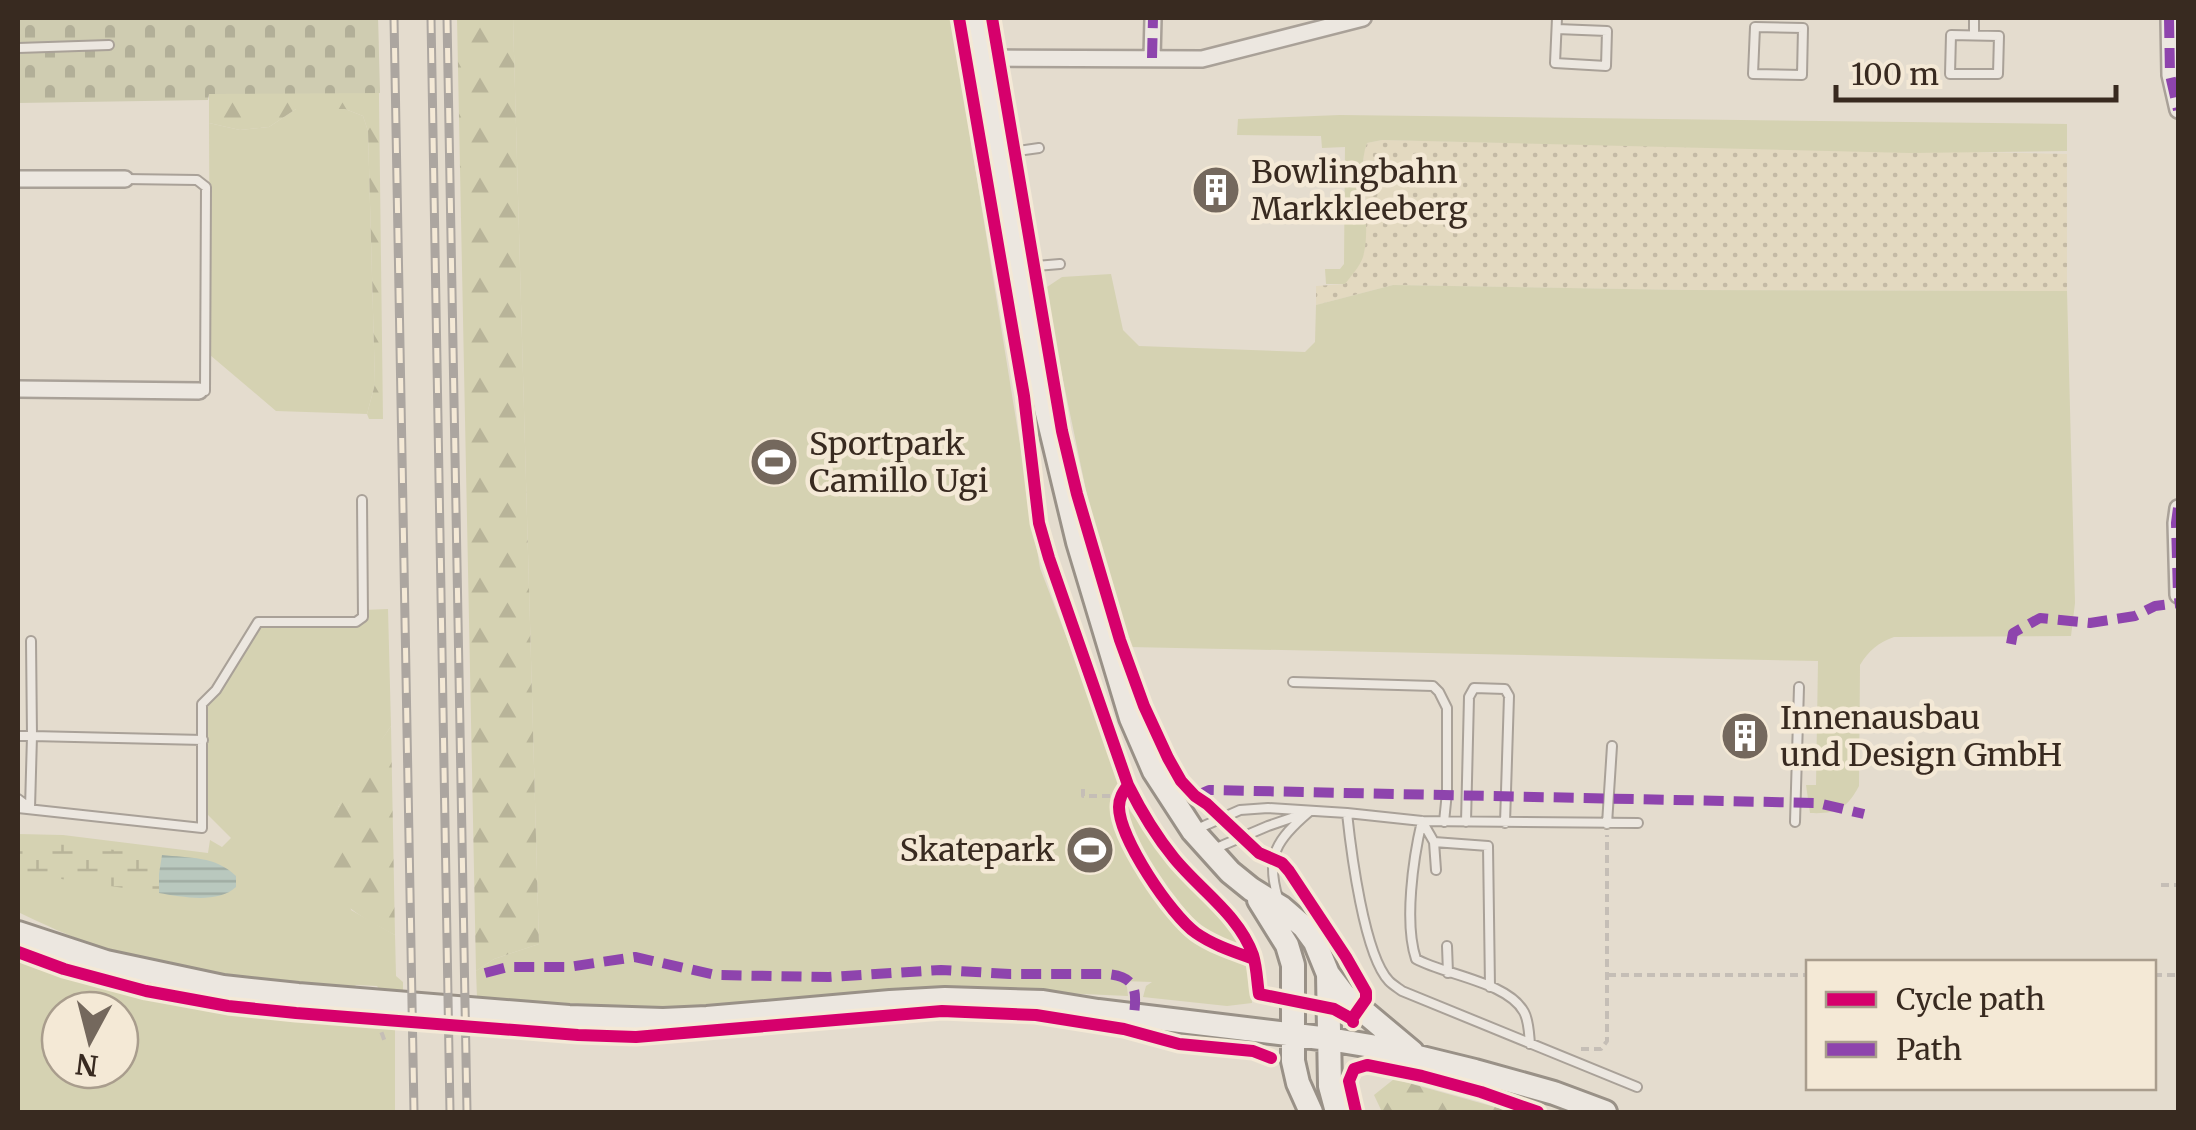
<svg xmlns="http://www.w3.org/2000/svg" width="2196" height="1130" viewBox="0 0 2196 1130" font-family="Merriweather,serif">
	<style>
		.farmland { fill: url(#farmland-dots) }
		.green { fill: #d5d2b2; fill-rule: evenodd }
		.forest { fill: url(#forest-firs) }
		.wetland { fill: url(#wetland-marsh) }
		.cemetery { fill: url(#cemetery-stones) }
		.water { fill: url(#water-rules) }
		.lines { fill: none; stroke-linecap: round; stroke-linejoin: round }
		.lane-casing { stroke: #a9a198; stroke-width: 12 }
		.street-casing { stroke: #a9a198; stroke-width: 20 }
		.secondary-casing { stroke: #999187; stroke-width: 28 }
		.path { stroke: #c5beb6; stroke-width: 4; stroke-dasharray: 8 5; stroke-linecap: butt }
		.lane { stroke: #ece7e0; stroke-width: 8 }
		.street { stroke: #ece7e0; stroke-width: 15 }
		.secondary { stroke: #ece7e0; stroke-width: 22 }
		.rail-casing { stroke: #aca6a0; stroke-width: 9 }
		.rail { stroke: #f4e9d6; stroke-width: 5; stroke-dasharray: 15; stroke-linecap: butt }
		.quiet { stroke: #8e44ad; stroke-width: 10; stroke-dasharray: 20 10; stroke-linecap: butt }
		.cycleway-casing { stroke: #f4e9d6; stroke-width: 19 }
		.cycleway { stroke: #d6006c; stroke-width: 12 }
		.labels { text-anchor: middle; stroke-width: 9; stroke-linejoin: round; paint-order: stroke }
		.poi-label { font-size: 32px; fill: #382a20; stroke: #f4e9d6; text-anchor: start }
	</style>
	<defs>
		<pattern id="farmland-dots" width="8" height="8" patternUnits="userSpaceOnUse" patternTransform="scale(2.5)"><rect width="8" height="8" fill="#e3d9c0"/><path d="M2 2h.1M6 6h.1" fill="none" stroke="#c4baa5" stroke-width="1.8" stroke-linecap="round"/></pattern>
		<pattern id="forest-firs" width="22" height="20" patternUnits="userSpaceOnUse" patternTransform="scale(2.5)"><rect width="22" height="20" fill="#d5d2b2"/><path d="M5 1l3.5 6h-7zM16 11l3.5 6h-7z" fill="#b8b499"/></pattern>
		<pattern id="wetland-marsh" width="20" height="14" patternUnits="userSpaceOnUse" patternTransform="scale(2.5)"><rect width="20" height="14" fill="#d5d2b2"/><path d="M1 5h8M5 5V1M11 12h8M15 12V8" fill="none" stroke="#b8b499"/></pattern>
		<pattern id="cemetery-stones" width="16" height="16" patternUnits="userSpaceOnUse" patternTransform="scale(2.5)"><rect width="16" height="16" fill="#cfccb1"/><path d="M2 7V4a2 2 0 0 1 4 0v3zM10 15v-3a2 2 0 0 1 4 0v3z" fill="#b2af98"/></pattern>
		<pattern id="water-rules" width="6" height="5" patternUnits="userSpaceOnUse" patternTransform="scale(2.5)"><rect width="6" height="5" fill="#b9c8be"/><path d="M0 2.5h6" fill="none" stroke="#a0aca3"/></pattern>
	</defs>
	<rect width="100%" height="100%" fill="#e4dcce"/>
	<path class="farmland" d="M1382,140l685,14v137l-382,-1 -292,-5 -77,20v-19l29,-2 22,-65 -4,-66 4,-10z"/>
	<path class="green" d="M513,18h438l89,550 64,167 26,76 45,58 61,64 14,29 2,41 -25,3 -84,-9 3,-11 6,-4 -30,-1 5,6 1,9 -181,-8 -57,2 -157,14 -78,4 -178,-10 -1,-27 18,-12 45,-15z
		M296,109h49l18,7 5,15 7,253 -8,30 -91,-3 -66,-56 -1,-232 31,7 29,-3z
		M1340,115l727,9v27l-157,2 -528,-13 -15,3c-12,31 6,78 -4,114 -3,9 -12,19 -18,27h-19l-1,-15h15l4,-5 1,-117 -23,1 -1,-12 -84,-1 1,-16z
		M1111,274l12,56 16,16 166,6 10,-10 1,-37 77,-20 292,5 382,1 8,312 -4,33 -177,1c-16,6 -25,13 -34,28l-1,121c-13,24 -23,28 -49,27l-4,-28h10l2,-124 -688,-14 -38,-128 -48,-230 18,-12z
		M388,609l3,117 -53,81 13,103 44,25 1,41 7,6v10l-23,-2 -3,-4 -21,-1 -2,2c-87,-7 -175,-15 -259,-42 -26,-9 -52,-21 -77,-33v-78l45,1 145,18 2,-13 12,7 9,-9 -29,-29v-105l14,-14 42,-68h98l7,-12z
		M18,933l88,29 289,42v108h-377zM60,1010h60v60h-60z"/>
	<path class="forest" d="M378,18l5,401h-14l-2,-5 8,-30 -7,-253 -5,-15 -18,-7h-49l-27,18 -29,3 -31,-7v-46z
		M457,18h56l26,926 -45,15 -18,12z
		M391,726l4,209c-20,-11 -43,-21 -58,-40 -41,-50 26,-127 54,-169z
		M1394,1079l119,33h2h-133l-8,-17z"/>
	<path class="wetland" d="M18,843l51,2 93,10 -3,19v19l-126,-18 -15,-7z"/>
	<path class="cemetery" d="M18,18h360l2,75 -171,1 -1,6 -190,3z"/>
	<path class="water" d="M162,855c27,3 54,1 74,21v11c-18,17 -54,10 -77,6v-19z"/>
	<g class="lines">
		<g class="lane-casing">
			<path id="lane" d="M1755,27l48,1 -1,47 -49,-1z
				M1557,29l50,2 -1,35 -51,-3 2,-45
				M1951,35l48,1 -1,38h-48z
				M1974,35v-17
				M18,48l91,-3
				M1004,153l35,-5
				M125,179l72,1 9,7 -1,204h-4
				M1024,267l36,-3
				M31,641l1,95 171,4
				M1293,682l140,4 6,6 8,16v84l-3,30
				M18,736h14l-2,72 -12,-9
				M18,808l184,20v-124l14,-14 42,-68h98l7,-5 -1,-117
				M1347,813c4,38 17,142 42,168 4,4 9,7 13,10l235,96
				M1422,821c-9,38 -18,102 -6,138 29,16 92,23 108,53 5,9 5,22 6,32
				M1422,821l12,21 2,28
				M1466,822l3,-125 5,-9 31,1 4,7 -4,127
				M1795,822l4,-135
				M1607,824l5,-78
				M1197,829l43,-19 28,-2 79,5 75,8 216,2
				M1434,842l54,4 2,141
				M1214,849l54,-23 35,-12
				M1278,898c-13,-42 -1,-59 31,-86
				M1447,946l1,27"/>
		</g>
		<g class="street-casing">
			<path id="street" d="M2169,18l1,57 8,35
				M984,58l218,1 161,-41
				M1152,58l1,-40
				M18,179h107
				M18,389l181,2
				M2178,508l-2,15 2,72"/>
		</g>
		<g class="secondary-casing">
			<path id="secondary" d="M975,18l27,135 44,256 32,133 53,176 23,53 39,60 37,41 21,17 31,19 22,19 11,15 13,32 2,112 7,26
				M1259,900l28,45 6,20v96l5,22 13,29
				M18,933l88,29 117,25 75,8 271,22 94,3 44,-2 183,-16 55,-3 98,3 55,9 231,28 48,8 98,24 79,22 51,19
				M1328,974l16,21 68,57"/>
		</g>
		<path class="path" d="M1083,789v7h38
			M2161,885h17
			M1608,975h200
			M2154,975h24
			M377,1020l8,22
			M1581,1049h20l6,-8v-206"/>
		<use href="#lane" class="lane"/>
		<use href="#street" class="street"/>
		<use href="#secondary" class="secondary"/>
		<g class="rail-casing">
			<path id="rail" d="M394,18l20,1094
				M431,18l19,1094
				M447,18l20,1094"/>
		</g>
		<use href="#rail" class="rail"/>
		<path class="quiet" d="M2169,18l1,57 8,35
			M1152,58l1,-40
			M2178,508l-2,15 2,72
			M2011,644l2,-11 27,-15 50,5 45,-7 20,-10 23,-3
			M1195,796l14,-6 609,13 46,11
			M485,973l23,-6h60l67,-10 81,18 113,2 112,-7 69,4h97c29,3 30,15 27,41"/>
		<g class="cycleway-casing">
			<path id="cycleway" d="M959,18l65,378 15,127 10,35 79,227c13,26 28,51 46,73 26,32 65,57 79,97 4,13 4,27 6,39l75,15 18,10
				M992,18l70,413 15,63 43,146 24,66 24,52 13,23 14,15 12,8 52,49 23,10 7,8 57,86 20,35v7l-14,20 1,3
				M1128,785c-5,7 -9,13 -9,22 0,31 52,108 77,126 17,12 39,19 58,26
				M18,952l46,17 82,22 82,15 68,7 282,22 58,2 306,-26 94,4 88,14 55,15 74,7 18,7
				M1356,1112l-7,-31 5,-12 13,-4 55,11 59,16 57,20"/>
		</g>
		<use href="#cycleway" class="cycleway"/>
	</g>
	<defs>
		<g id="building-disc" transform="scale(2.5)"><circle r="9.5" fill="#74685d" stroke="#f4e9d6"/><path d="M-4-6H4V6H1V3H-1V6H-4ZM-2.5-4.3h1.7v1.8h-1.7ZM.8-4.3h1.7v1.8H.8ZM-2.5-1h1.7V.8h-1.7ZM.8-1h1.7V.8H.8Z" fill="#fff"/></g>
		<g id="stadium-disc" transform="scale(2.5)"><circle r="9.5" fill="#74685d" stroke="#f4e9d6"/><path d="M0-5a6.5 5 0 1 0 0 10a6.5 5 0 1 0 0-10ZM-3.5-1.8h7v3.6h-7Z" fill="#fff"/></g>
	</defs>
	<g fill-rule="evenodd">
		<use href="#building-disc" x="1216" y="190"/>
		<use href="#stadium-disc" x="774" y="462"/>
		<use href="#building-disc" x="1745" y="736"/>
		<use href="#stadium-disc" x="1090" y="850"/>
	</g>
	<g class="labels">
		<g class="poi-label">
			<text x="1251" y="183">Bowlingbahn<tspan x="1251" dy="37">Markkleeberg</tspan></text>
			<text x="809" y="455">Sportpark<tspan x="809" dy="37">Camillo Ugi</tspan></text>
			<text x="1780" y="729">Innenausbau<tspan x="1780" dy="37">und Design GmbH</tspan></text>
			<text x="1055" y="861" text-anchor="end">Skatepark</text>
		</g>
	</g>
	<rect width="2196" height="1130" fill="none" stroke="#382a20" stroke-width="40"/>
	<rect x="1806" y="960" width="350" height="130" fill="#f4e9d6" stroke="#a99d8d" stroke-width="2.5"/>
	<rect x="1826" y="992" width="50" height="15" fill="#d6006c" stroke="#a99d8d" stroke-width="2.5"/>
	<text x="1896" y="1010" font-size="30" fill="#382a20">Cycle path</text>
	<rect x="1826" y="1042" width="50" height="15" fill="#8e44ad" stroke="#a99d8d" stroke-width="2.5"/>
	<text x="1896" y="1060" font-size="30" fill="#382a20">Path</text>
	<g transform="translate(90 1040) rotate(187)"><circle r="48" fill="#f4e9d6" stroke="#a99d8d" stroke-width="2.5"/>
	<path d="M0-8L18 38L0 25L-18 38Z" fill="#74685d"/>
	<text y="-15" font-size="28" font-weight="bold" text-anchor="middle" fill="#382a20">N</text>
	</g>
	<path d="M1836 85v15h280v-15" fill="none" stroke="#382a20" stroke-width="5"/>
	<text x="1851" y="85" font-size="30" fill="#382a20" stroke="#f4e9d6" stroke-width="8" paint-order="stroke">100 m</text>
</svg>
